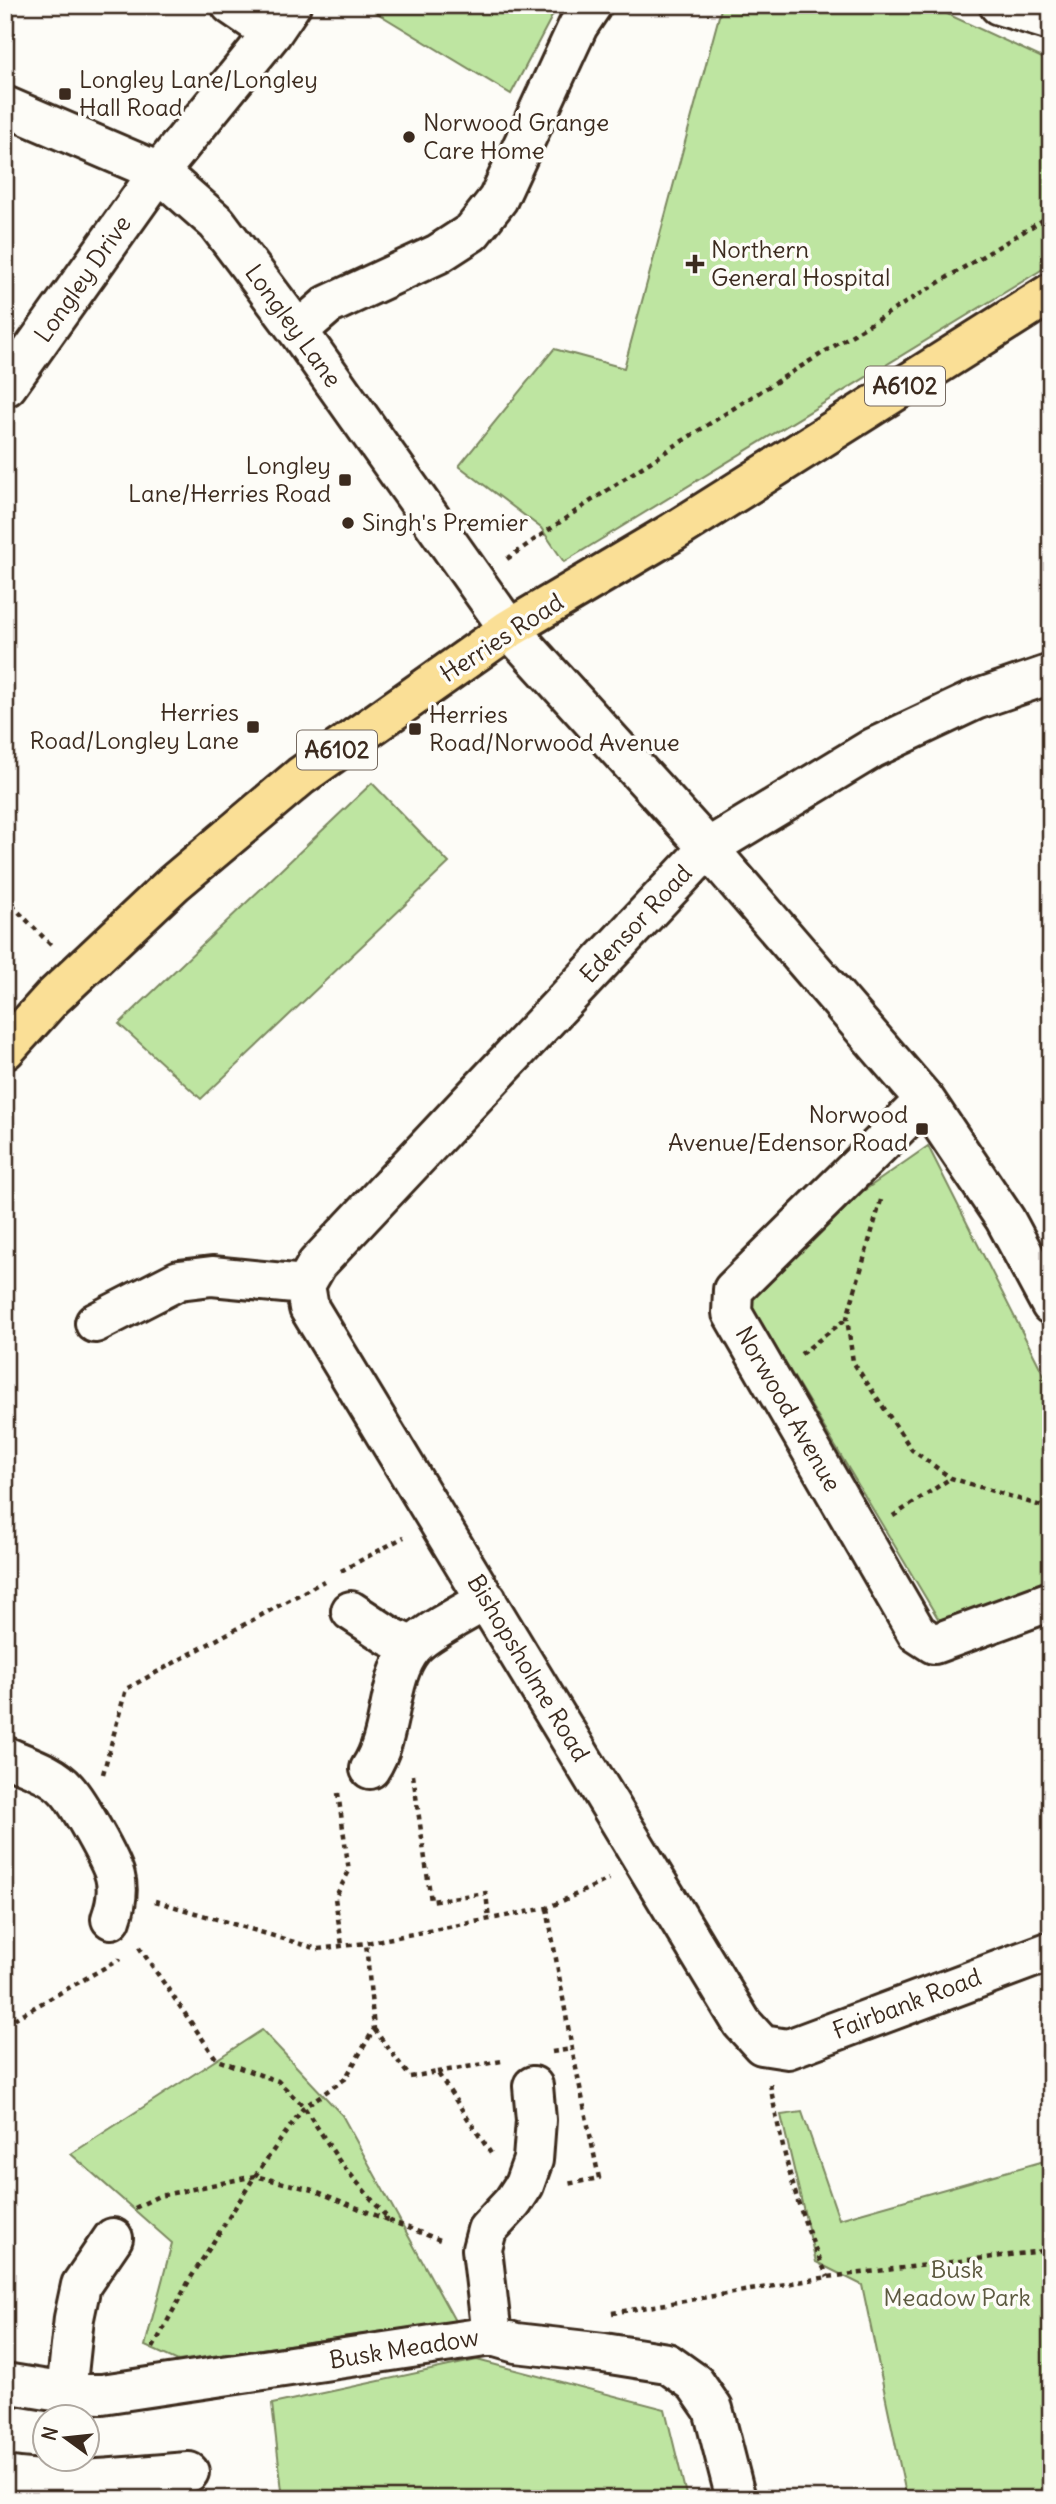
<svg xmlns="http://www.w3.org/2000/svg" width="1056" height="2504" viewBox="0 0 1056 2504" font-family="Delius,sans-serif">
	<style>
		.green { fill: #bee5a1; stroke: #7c8860; stroke-width: 2 }
		.lines { fill: none; stroke-linecap: round; stroke-linejoin: round }
		.minor-casing { stroke: #3b2a1e; stroke-width: 44 }
		.major-casing { stroke: #3b2a1e; stroke-width: 44 }
		.path { stroke: #3b2a1e; stroke-width: 4.5; stroke-dasharray: 5 5; stroke-linecap: butt }
		.minor { stroke: #fdfcf7; stroke-width: 38 }
		.major { stroke: #fadf96; stroke-width: 38 }
		.poi-dot { fill: #3b2a1e; stroke: #fdfcf7; stroke-width: 2.5 }
		.labels { text-anchor: middle; stroke-width: 7; stroke-linejoin: round; paint-order: stroke }
		.shield { fill: #fdfcf7; stroke: #75695f; stroke-width: 2 }
		.shield-label { font-size: 23px; font-weight: bold; fill: #3b2a1e }
		.poi-label { font-size: 24px; fill: #3b2a1e; stroke: #fdfcf7; text-anchor: start }
		.street-label { font-size: 24px; fill: #3b2a1e; stroke: #fdfcf7 }
		.park-label { font-size: 24px; fill: #5c593f; stroke: #fdfcf7 }
	</style>
	<rect width="100%" height="100%" fill="#fdfcf7"/>
	<filter id="ink" filterUnits="userSpaceOnUse"><feTurbulence type="fractalNoise" baseFrequency=".0143" numOctaves="2"/><feDisplacementMap in="SourceGraphic" scale="14" xChannelSelector="R" yChannelSelector="G"/><feConvolveMatrix kernelMatrix="1 2 1 2 8 2 1 2 1" color-interpolation-filters="sRGB"/></filter>
	<g filter="url(#ink)">
		<path class="green" d="M364,5h194l-47,89z
			M722,5h206l123,57v202l-487,298 -23,-34 -82,-62 95,-117 70,19z
			M372,783l77,80 -248,236 -82,-75z
			M928,1146l123,243v197l-112,34 -181,-303 -12,-6 7,-23 11,1 98,-97z
			M262,2030l80,85 113,206 -277,40 -33,-15 27,-103 -101,-89z
			M802,2112l37,107 212,-60v340h-144l-45,-214 -46,-23 -35,-147z
			M477,2360l188,49 22,90h-404l-11,-95z"/>
		<g class="lines">
			<g class="minor-casing">
				<path id="minor" d="M231,5l41,28
					M999,5l52,16
					M5,106l154,66 58,51 81,108 211,298 199,219 217,252 80,119 46,86
					M298,331l30,-26 110,-51 34,-22 26,-33 80,-173 14,-21
					M7,386l152,-214 113,-139 19,-28
					M925,1100l-192,190 -1,23 185,320 17,11 117,-43
					M305,1285l4,23 433,715 20,22 26,4 263,-98
					M305,1285l12,-21 391,-416 165,-100 102,-48 76,-26
					M95,1323l84,-43 33,-4 93,9
					M351,1611l38,25 24,11
					M5,1756c20,9 48,17 62,34 11,12 44,70 48,86 4,15 1,29 -4,43
					M370,1769c24,-36 16,-90 43,-122 12,-14 56,-37 74,-47
					M492,2336l-10,-87 5,-19 26,-28 11,-17 9,-25 3,-40 -3,-34
					M5,2383l61,10 36,1 390,-58 24,7 88,10 63,10 28,20 18,26 23,90
					M66,2393l8,-75 7,-33 32,-47
					M5,2476c60,10 124,0 184,-4"/>
			</g>
			<g class="major-casing">
				<path id="major" d="M5,1050l47,-52 122,-115 127,-107 208,-147 164,-97 378,-239"/>
			</g>
			<path class="path" d="M507,559c175,-124 360,-233 544,-344
				M5,898l46,47
				M881,1200l-34,118 6,44 59,88 39,28 100,31
				M801,1354l45,-35
				M893,1516l58,-38
				M341,1571l63,-34
				M103,1774l23,-85 198,-108
				M413,1775l18,126 55,-8 3,27
				M338,1793l11,78 -14,27 7,47
				M155,1901l163,48 48,-6 181,-35 62,-29
				M547,1908l25,141 27,129 -32,6
				M139,1947l78,113 61,21 26,26 36,55 50,59 53,20
				M5,2024l115,-65
				M374,2029l36,48 27,-5 55,83
				M552,2052l20,-3
				M437,2072l65,-11
				M770,2084c12,66 28,132 58,193
				M135,2208l24,-12 96,-20 58,14 77,31
				M612,2313l216,-36 223,-27
				M153,2348l37,-69 65,-103 49,-69 41,-28 29,-50 -8,-86"/>
			<use href="#minor" class="minor"/>
			<use href="#major" class="major"/>
		</g>
	</g>
	<g class="poi-dot">
		<rect x="58" y="87" width="14" height="14" rx="3.5"/>
		<circle cx="409" cy="137" r="7"/>
		<path d="M691.5 253.5h7v7h7v7h-7v7h-7v-7h-7v-7h7z"/>
		<rect x="338" y="473" width="14" height="14" rx="3.5"/>
		<circle cx="348" cy="523" r="7"/>
		<rect x="246" y="720" width="14" height="14" rx="3.5"/>
		<rect x="408" y="722" width="14" height="14" rx="3.5"/>
		<rect x="915" y="1122" width="14" height="14" rx="3.5"/>
	</g>
	<g class="labels">
		<g class="shield">
			<rect x="865" y="366.5" width="80" height="39" rx="5"/>
			<rect x="297" y="730.5" width="80" height="39" rx="5"/>
		</g>
		<g class="shield-label">
			<text x="905" y="394">A6102</text>
			<text x="337" y="758">A6102</text>
		</g>
		<g class="poi-label">
			<text x="79" y="88">Longley Lane/Longley<tspan x="79" dy="28">Hall Road</tspan></text>
			<text x="423" y="131">Norwood Grange<tspan x="423" dy="28">Care Home</tspan></text>
			<text x="711" y="258">Northern<tspan x="711" dy="28">General Hospital</tspan></text>
			<text x="331" y="474" text-anchor="end">Longley<tspan x="331" dy="28">Lane/Herries Road</tspan></text>
			<text x="362" y="531">Singh's Premier</text>
			<text x="239" y="721" text-anchor="end">Herries<tspan x="239" dy="28">Road/Longley Lane</tspan></text>
			<text x="429" y="723">Herries<tspan x="429" dy="28">Road/Norwood Avenue</tspan></text>
			<text x="908" y="1123" text-anchor="end">Norwood<tspan x="908" dy="28">Avenue/Edensor Road</tspan></text>
		</g>
		<g class="street-label">
			<text transform="translate(83 279) rotate(-55)" y="8">Longley Drive</text>
			<text transform="translate(293 326) rotate(54)" y="8">Longley Lane</text>
			<text transform="translate(502 638) rotate(-33)" y="8">Herries Road</text>
			<text transform="translate(636 924) rotate(-47)" y="8">Edensor Road</text>
			<text transform="translate(788 1409) rotate(60)" y="8">Norwood Avenue</text>
			<text transform="translate(528 1668) rotate(59)" y="8">Bishopsholme Road</text>
			<text transform="translate(907 2004) rotate(-21)" y="8">Fairbank Road</text>
			<text transform="translate(404 2349) rotate(-9)" y="8">Busk Meadow</text>
		</g>
		<g class="park-label">
			<text x="957" y="2278">Busk<tspan x="957" dy="28">Meadow Park</tspan></text>
		</g>
	</g>
	<rect width="1056" height="2504" fill="none" stroke="#fdfcf7" stroke-width="28"/>
	<rect x="14" y="14" width="1028" height="2476" fill="none" stroke="#3b2a1e" stroke-width="2.5" filter="url(#ink)"/>
	<g transform="translate(66 2438) rotate(285)"><circle r="33" fill="#fdfcf7" stroke="#afa8a0" stroke-width="2"/>
	<path d="M0-5L12 26L0 18L-12 26Z" fill="#3b2a1e"/>
	<text y="-10" font-size="19" font-weight="bold" text-anchor="middle" fill="#3b2a1e">N</text>
	</g>
</svg>
